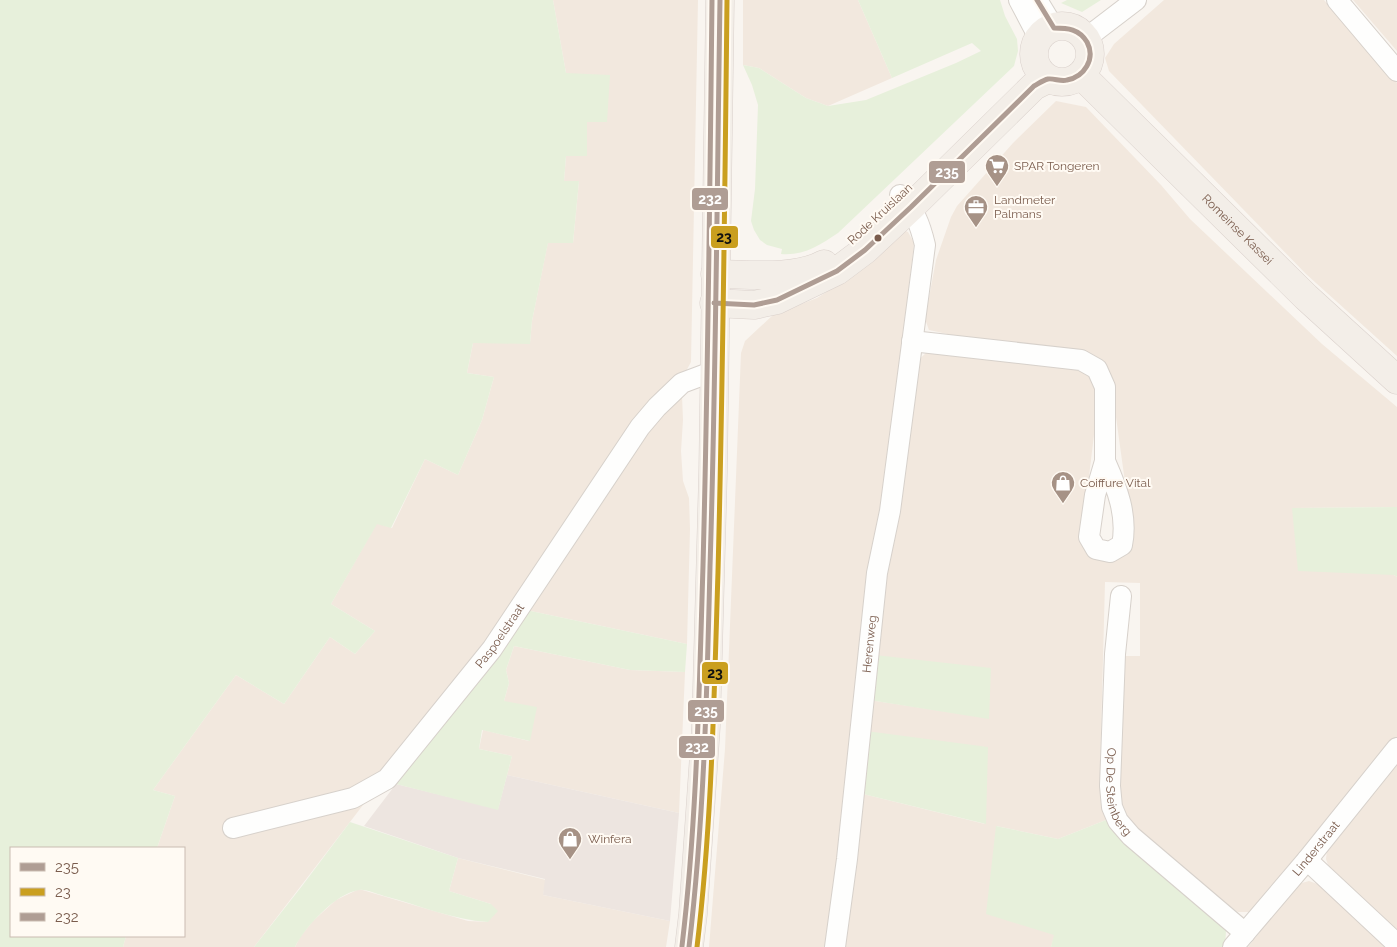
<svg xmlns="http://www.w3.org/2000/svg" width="1397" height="947" viewBox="0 0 1397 947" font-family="Raleway,sans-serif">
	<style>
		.residential { fill: #f2e8de }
		.industrial { fill: #ede5e0 }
		.green { fill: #e7f0db }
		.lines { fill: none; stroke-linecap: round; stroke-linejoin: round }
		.minor-casing { stroke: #d7d1cb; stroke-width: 22 }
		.primary-casing { stroke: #dad1cc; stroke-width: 29 }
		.minor { stroke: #fefefd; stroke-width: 20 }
		.primary { stroke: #f3eee8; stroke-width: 28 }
		.bus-1-casing { stroke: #fffaf3; stroke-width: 9 }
		.bus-2-casing { stroke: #fffaf3; stroke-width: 9 }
		.bus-3-casing { stroke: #fffaf3; stroke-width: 9 }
		.bus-1 { stroke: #af9d94; stroke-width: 5 }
		.bus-2 { stroke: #ca9f1f; stroke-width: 5 }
		.bus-3 { stroke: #af9d94; stroke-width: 5 }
		.bus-dot { fill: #7a5c4d; stroke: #fffaf3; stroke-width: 2 }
		.labels { text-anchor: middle; stroke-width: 4; stroke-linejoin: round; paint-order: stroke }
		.poi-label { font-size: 12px; fill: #7a5c4d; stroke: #fffaf3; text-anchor: start }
		.street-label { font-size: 12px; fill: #7a5c4d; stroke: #fffaf3 }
		.line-badge { stroke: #fffaf3; stroke-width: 2 }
		.badge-label { font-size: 14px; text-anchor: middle; font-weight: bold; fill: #fff }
		.pale-badge-label { font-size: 14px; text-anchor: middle; font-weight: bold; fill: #111 }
	</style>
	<rect width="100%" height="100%" fill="#f9f5f0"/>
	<path class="residential" d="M553,0h145l-7,362 -7,13 -202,275 -228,297h-131l3,-11h58v-88h-27l18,-52 -22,-6 83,-115 48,29 46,-67 25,17 20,-23 -44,-27 46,-81 15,5 33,-69 33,16 24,-55 12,-43 -27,-4 6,-30h57l2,-22 16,-79 25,1 6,-62h-15l2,-25 21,-34h20l-41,-49z
		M743,0h115l34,78 -64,28 -22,-8 -47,-30 -16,-3z
		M1164,0h160l44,48 29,35v273l-91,-82 -197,-203 -4,-13 9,-14z
		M1353,0h44v51z
		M1056,101l30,6 75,78 29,34 132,125 75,63v100l-105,1 105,69v162l-141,168 -7,5h-11l-20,-13 -90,-77 -9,-23 4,-143h17v-73l-35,-1 -5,191 3,38 3,9 -48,19 -62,-13 59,109 -4,12h-212l20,-154 126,31 -119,-93 3,-31 120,18 -114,-63 40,-292 11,-10 152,15 15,11 6,14 -17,142 44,18 7,-13 -22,-159 -7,-13 -175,-38 -4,-11 11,-59 15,-43 6,-11 56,-63z
		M903,230l5,2 6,11 -13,114 -74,590h-118l16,-198 16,-396 4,-12 28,-26 44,-17 17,-11z
		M682,396l1,24 -2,31 2,30 6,17 1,31 -3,115 -161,-34 135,-197z
		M514,646l116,24 55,2 -6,141 -172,-38 5,-19 -33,-7 4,-19 46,11 -25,-40 5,-18 -3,-13z
		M1397,764v167l-64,-59 -4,-4 -3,-9 1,-9z
		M458,858l88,22 -3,15 127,26 -4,26h-371l5,-10 13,-16 23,-21 23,-11 109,32 20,1 3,-18 -42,-13z
		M1309,881l11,4 67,62h-139l47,-59 7,-5z"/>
	<path class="industrial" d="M507,775l172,38 -9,108 -127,-26 2,-16 -87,-21 -94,-32 32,-42 102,25z"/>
	<path class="green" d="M0,0h553l13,73 44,2 -3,47h-20v34h-21l-2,25h15l-6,62h-25l-16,78 -2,23 -57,-1 -6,30 27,4 -12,43 -24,55 -33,-16 -34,69 -14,-4 -46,80 44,27 -20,23 -25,-17 -46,67 -48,-29 -83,115 22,6 -18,52h-146v88h115l-3,11h-123z
		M858,0h142l5,16 12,23 1,12 -4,15 -176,167c-18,12 -34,23 -57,21l1,-5 -15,-4 -7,-5 -6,-10 -3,-9 4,-32 3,-84 -6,-20 -9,-20 16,3 47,30 22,8 38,-6 90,-37 25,-12 -9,-8 -80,35z
		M1067,0h34l-19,12 -21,-9z
		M1397,507v70l-3,-2 -96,-4 -6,-63z
		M526,610l161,34 -2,28 -55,-2 -116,-24 -8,24 3,13 -5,18 33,6 -7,34 -48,-11 -3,19 33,7 -14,54 -102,-26z
		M875,655l116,13 -2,51 -120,-19z
		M866,731l122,16 -2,77 -127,-31z
		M1106,820l11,15 104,87 5,9 -1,16h-174l3,-12 -68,-21 10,-88 62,13z
		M350,822l108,36 -9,33 42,13 7,7 -10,11c-35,-2 -69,-17 -104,-26 -7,-2 -18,-7 -25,-6 -23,3 -54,37 -64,57h-41l48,-61z"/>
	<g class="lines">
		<g class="minor-casing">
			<g id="minor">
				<path d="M1019,0l20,38"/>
				<path d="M1037,0l17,28"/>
				<path d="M1337,0l60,71"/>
				<path d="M1085,39l51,-39"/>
				<path d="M912,341l169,19 16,9 8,18v74l-10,34 -6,42 7,12 14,3 12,-7c6,-29 -5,-57 -17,-84"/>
				<path id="s1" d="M1121,596l-6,58 -5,132 2,21 6,14 13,15 114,97"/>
				<path id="s2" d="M233,828l120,-30 34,-19 105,-130 148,-222 17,-20 25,-24 32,-12"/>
				<path d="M1307,860l90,84"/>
				<path id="s3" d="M835,947l12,-88 30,-286 13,-62 35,-266c-5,-21 -10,-34 -25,-50"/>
				<path id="s4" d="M1233,947l74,-87 90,-112"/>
			</g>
		</g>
		<g class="primary-casing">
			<g id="primary">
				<circle cx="1062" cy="54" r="28"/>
				<path id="s5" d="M1081,75l225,222 91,83"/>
				<path d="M715,274c32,0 80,6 109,-10"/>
				<path d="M714,303l40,2 23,-5 60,-29 28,-21 46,-43 123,-121 14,-7"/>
				<path d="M689,947l4,-33 13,-188 7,-253 7,-473"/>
			</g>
		</g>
		<use href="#minor" class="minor"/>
		<use href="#primary" class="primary"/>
		<g class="bus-1-casing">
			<path id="bus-1" d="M714,303l40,2 23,-5 60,-29 28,-21 46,-43 123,-121c4,-2 9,-6 14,-7 6,-1 13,3 19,1 17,-3 29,-21 20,-38 -8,-13 -19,-14 -33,-14l-17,-28
				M689,947c15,-126 18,-254 21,-380 6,-189 7,-378 10,-567"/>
		</g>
		<g class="bus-2-casing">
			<path id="bus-2" d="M697,947c15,-124 17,-250 21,-375 5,-191 7,-381 9,-572"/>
		</g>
		<g class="bus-3-casing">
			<path id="bus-3" d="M682,946c15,-126 17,-253 21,-380 5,-188 7,-377 9,-566"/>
		</g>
		<use href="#bus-1" class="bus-1"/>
		<use href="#bus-2" class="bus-2"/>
		<use href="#bus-3" class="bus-3"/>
	</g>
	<defs>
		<g id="supermarket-pin" transform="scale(1.25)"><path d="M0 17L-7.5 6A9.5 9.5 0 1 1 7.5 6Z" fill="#a69286" stroke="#fffaf3"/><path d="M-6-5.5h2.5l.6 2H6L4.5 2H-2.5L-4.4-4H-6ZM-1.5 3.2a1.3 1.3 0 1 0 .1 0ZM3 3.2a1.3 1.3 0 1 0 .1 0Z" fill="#fff"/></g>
		<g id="office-pin" transform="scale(1.25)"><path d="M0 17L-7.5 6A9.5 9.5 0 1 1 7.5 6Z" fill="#a69286" stroke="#fffaf3"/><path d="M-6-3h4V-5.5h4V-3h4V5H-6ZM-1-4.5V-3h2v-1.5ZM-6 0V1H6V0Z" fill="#fff"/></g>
		<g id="shop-pin" transform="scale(1.25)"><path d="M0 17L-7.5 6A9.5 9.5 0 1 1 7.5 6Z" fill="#a69286" stroke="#fffaf3"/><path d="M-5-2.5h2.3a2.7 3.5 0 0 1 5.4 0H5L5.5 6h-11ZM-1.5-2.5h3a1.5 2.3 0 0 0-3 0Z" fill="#fff"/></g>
	</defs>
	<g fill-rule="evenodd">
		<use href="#supermarket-pin" x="997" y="166"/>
		<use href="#office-pin" x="976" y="207"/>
		<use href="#shop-pin" x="1063" y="483"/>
		<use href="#shop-pin" x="570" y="839"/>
	</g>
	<circle class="bus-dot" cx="878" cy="238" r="4.5"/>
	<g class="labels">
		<g class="poi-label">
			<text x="1014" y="170">SPAR Tongeren</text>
			<text x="994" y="204">Landmeter<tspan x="994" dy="14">Palmans</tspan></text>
			<text x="1080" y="487">Coiffure Vital</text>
			<text x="588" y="843">Winfera</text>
		</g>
		<g class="street-label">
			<text transform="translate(880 214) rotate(-43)" y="4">Rode Kruislaan</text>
			<text dy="4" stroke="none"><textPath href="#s5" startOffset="220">Romeinse Kassei</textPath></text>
			<text dy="4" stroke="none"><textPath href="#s2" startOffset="345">Paspoelstraat</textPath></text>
			<text dy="4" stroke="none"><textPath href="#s3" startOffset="305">Herenweg</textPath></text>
			<text dy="4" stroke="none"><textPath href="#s1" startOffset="198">Op De Steinberg</textPath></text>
			<text dy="4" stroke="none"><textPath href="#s4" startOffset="129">Linderstraat</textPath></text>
		</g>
	</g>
	<g class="line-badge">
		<rect x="928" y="160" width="38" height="24" rx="5" fill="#af9d94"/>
		<rect x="691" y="187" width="38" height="24" rx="5" fill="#af9d94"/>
		<rect x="710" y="225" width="29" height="24" rx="5" fill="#ca9f1f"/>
		<rect x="701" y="661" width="28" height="24" rx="5" fill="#ca9f1f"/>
		<rect x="687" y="699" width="38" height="24" rx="5" fill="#af9d94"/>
		<rect x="678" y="735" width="38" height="24" rx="5" fill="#af9d94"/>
	</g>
	<g class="badge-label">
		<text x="947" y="177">235</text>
		<text x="710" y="204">232</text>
		<text x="706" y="716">235</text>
		<text x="697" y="752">232</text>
	</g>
	<g class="pale-badge-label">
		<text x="724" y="242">23</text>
		<text x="715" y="678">23</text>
	</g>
	<rect x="10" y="847" width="175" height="90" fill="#fffaf3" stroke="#cabbb1"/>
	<rect x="20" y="863" width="25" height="8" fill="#af9d94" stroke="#cabbb1"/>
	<text x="55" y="872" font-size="15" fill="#7a5c4d">235</text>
	<rect x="20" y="888" width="25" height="8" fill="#ca9f1f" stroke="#cabbb1"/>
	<text x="55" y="897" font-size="15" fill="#7a5c4d">23</text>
	<rect x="20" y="913" width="25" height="8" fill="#af9d94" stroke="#cabbb1"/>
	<text x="55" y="922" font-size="15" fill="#7a5c4d">232</text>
</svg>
